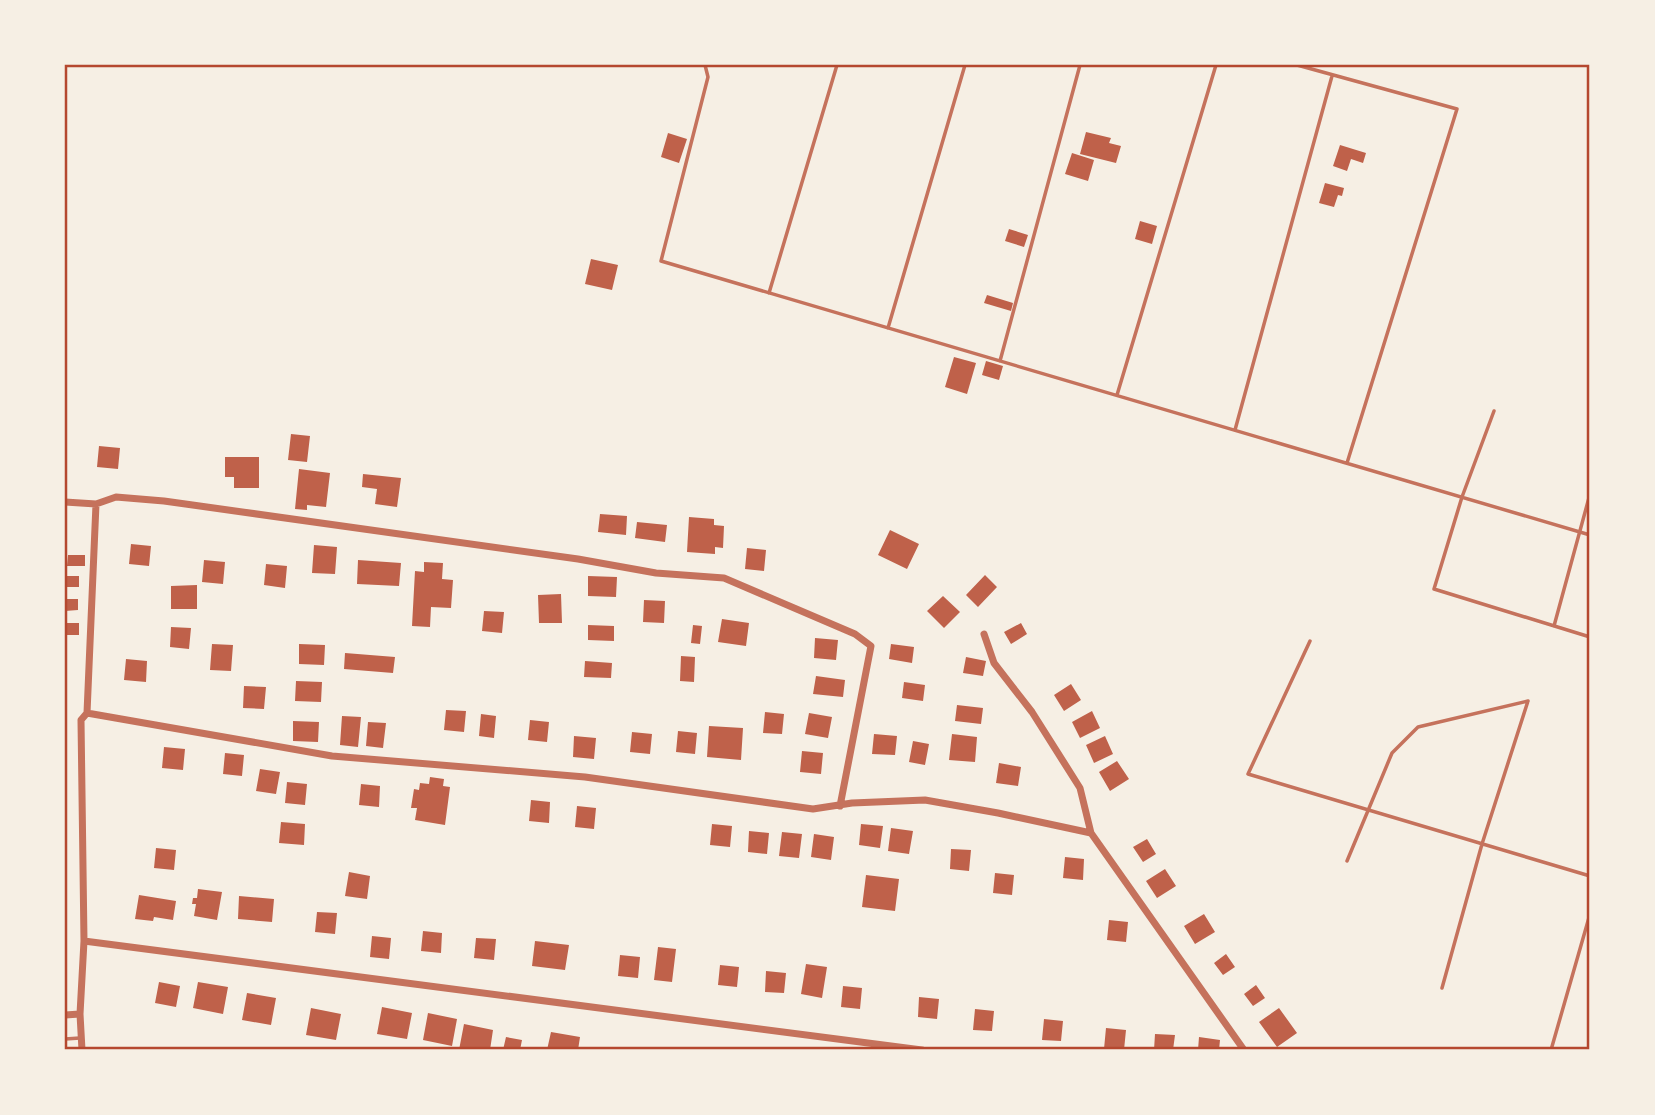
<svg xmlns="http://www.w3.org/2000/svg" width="1655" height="1115" viewBox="0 0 1655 1115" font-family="Rubik,sans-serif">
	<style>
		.building { fill: #bf614a }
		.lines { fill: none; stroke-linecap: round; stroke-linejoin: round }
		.service { stroke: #c5725c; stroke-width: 3.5 }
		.minor { stroke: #c5725c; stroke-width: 7 }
		.neatline { fill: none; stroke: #b5482f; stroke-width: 2.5 }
	</style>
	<rect width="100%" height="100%" fill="#f6efe4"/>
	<path class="building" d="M1086,132l25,6 -2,5 12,3 -5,17 -36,-9z
		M668,133l19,6 -8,24 -18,-6z
		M1340,145l26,8 -3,10 -12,-4 -4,12 -14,-5z
		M1072,153l22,7 -6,21 -23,-7z
		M1325,183l19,5 -2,8 -4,-1 -4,12 -15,-4z
		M1140,221l17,5 -5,18 -17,-5z
		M1009,229l19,6 -4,12 -19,-6z
		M591,259l27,6 -6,25 -27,-6z
		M987,295l26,8 -2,8 -27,-8z
		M954,357l22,6 -9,31 -22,-7z
		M986,361l17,5 -4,14 -17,-5z
		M291,434l19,2 -3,26 -19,-2z
		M99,446l21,2 -2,21 -21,-2z
		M225,457h34v31h-25v-11h-9z
		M299,469l31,4 -4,34 -19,-2v5l-12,-1z
		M363,474l38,4 -4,29 -22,-3 2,-15 -15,-2z
		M600,514l27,2 -1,19 -28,-3z
		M689,517l25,2v6l10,1 -1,22 -8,-1v7l-28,-2z
		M637,522l30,3 -2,17 -30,-4z
		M890,530l29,14 -12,25 -29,-14z
		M131,544l20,2 -2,20 -20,-2z
		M314,545l23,2 -2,27 -23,-1z
		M747,548l19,2 -2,21 -19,-2z
		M68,555h17v11h-18z
		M204,560l21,2 -2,22 -21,-2z
		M358,560l43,3 -2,23 -42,-2z
		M424,562l19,1 -1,16 11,1 -2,28 -20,-1 -1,20 -18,-1 3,-55 9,1z
		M266,564l21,2 -2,22 -21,-3z
		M985,575l12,12 -19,20 -12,-12z
		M65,576h14v11h-14z
		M588,576l29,1 -1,20 -28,-1z
		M197,585v24h-26v-23z
		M561,594l1,29h-23l-1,-28z
		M943,596l17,16 -16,16 -17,-17z
		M65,599h13v11l-13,1z
		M644,600l21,1 -1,22 -21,-1z
		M484,611l20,1 -2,21 -20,-2z
		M722,619l27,4 -3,23 -28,-4z
		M65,623h14v12h-14z
		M1021,623l6,11 -16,10 -7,-12z
		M588,625l26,1v15l-26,-1z
		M693,625l9,1 -2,18 -9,-1z
		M171,627l20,1 -2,21 -19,-2z
		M815,638l23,2 -2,20 -22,-2z
		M212,644l21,1 -2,26 -21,-1z
		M299,644l26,1 -1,20 -25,-1z
		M891,644l23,3 -2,16 -23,-4z
		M345,653l50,4 -2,16 -49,-4z
		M681,656l14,1 -1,25 -14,-1z
		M966,657l20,4 -3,15 -20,-3z
		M126,659l21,2 -1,21 -22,-2z
		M585,661l27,2 -1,15 -27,-1z
		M816,676l29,4 -2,17 -30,-3z
		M296,681l26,1 -1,20 -26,-1z
		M904,682l21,3 -2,16 -21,-3z
		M1071,684l10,16 -17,11 -10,-16z
		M244,686l22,1 -2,22 -21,-1z
		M957,705l26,3 -2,16 -26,-3z
		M446,710l20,1 -2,21 -20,-2z
		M1092,711l8,17 -20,10 -8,-16z
		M765,712l19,2 -2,20 -19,-1z
		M809,713l23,4 -4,21 -23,-4z
		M481,714l15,2 -2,22 -15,-2z
		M342,716l19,1 -3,30 -18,-2z
		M530,720l19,2 -2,20 -19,-2z
		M293,721l26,1 -1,20 -25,-1z
		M368,722l18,1 -3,25 -17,-2z
		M709,726l34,2 -2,32 -34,-3z
		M678,731l19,2 -2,21 -19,-2z
		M632,732l20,2 -2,20 -20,-2z
		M874,734l23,2 -2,19 -23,-1z
		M952,734l25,3 -2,25 -26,-2z
		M574,736l22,2 -2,21 -21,-2z
		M1105,736l8,18 -19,9 -8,-18z
		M913,741l16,3 -4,21 -16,-3z
		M164,747l21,2 -2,21 -21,-2z
		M802,751l21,2 -2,21 -21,-2z
		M225,753l19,2 -2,21 -19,-2z
		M1117,761l12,18 -19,12 -11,-19z
		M999,763l22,4 -3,19 -22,-3z
		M260,769l20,3 -4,22 -20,-3z
		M430,777l14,2 -1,7 7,1 -5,38 -30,-5 2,-12h-6l3,-19 5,1 1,-7 9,1z
		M287,782l20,2 -2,21 -20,-2z
		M361,784l19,2 -1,21 -20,-2z
		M531,800l19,2 -1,21 -20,-2z
		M577,806l19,2 -2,21 -19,-2z
		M281,822l24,2 -1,21 -25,-2z
		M712,824l20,2 -2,21 -20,-2z
		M861,824l22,2 -3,22 -21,-3z
		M891,828l22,3 -4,23 -21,-3z
		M749,831l20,2 -2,21 -19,-2z
		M782,832l20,2 -3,24 -20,-2z
		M814,834l20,3 -3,23 -20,-3z
		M1147,839l9,15 -13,8 -10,-15z
		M156,848l20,2 -2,20 -20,-2z
		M951,849l20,1 -2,21 -19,-2z
		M1065,857l19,2 -1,21 -20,-2z
		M1165,869l11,17 -19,12 -11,-17z
		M349,872l21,4 -3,23 -22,-3z
		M995,873l19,2 -2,20 -19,-2z
		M866,875l33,4 -4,32 -33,-4z
		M198,889l24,3 -5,28 -23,-4 2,-12h-4l1,-6h4z
		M139,895l37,6 -3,19 -19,-3 -1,4 -18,-2z
		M239,896l35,3 -2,23 -34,-3z
		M317,912l20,1 -2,21 -20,-2z
		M1204,914l11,18 -20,12 -11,-18z
		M1109,920l19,2 -2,20 -19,-2z
		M423,931l19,2 -1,20 -20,-2z
		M372,936l19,2 -2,21 -19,-2z
		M476,938l20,1 -2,21 -20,-2z
		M535,941l34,4 -4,25 -33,-4z
		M658,947l18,2 -4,33 -18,-2z
		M1226,954l9,13 -12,8 -9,-12z
		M620,955l20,2 -2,21 -20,-2z
		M806,964l21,3 -5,31 -21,-4z
		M720,965l19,2 -2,20 -19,-2z
		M766,971l20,2 -2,20 -19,-1z
		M159,982l21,4 -4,21 -21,-4z
		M198,982l30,5 -5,27 -30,-6z
		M1256,985l9,13 -12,8 -9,-12z
		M843,986l19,2 -2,21 -19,-2z
		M247,993l29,5 -5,27 -29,-5z
		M919,997l20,2 -2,20 -19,-2z
		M382,1007l30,6 -5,26 -30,-5z
		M311,1008l30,6 -5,26 -30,-5z
		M1279,1008l18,25 -20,14 -18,-25z
		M975,1009l19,2 -2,20 -19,-1z
		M428,1013l29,6 -5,27 -29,-6z
		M1044,1019l19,2 -2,20 -19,-1z
		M464,1024l29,6 -3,20h-31z
		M1106,1028l20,2 -2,20 -20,-1z
		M551,1032l29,5 -2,13h-31z
		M1155,1034l20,1 -2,15h-19z
		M506,1037l16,3 -2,10h-17z
		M1199,1037l21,3 -1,10h-21z"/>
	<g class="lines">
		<path class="service" d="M705,65l3,12 -47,184 929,274
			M1297,65l160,44 -110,354
			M769,293l68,-228
			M888,328l77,-263
			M1000,361l80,-296
			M1117,395l99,-330
			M1494,411l-32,86 -28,92 156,48
			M1235,430l97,-354
			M1554,626l36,-132
			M1310,641l-62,133 342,102
			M1347,861l45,-108 26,-26 110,-26
			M1442,988l40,-144 46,-143
			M65,1039l15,-1
			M1551,1050l39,-136"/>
		<path class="minor" d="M65,502l31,2 20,-7 48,4 414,58 78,14 68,5 131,56 16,12 -31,160
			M984,634l10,29 38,49 48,76 11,45 153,217
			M87,713l245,43 253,21 228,32 39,-6 73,-3 73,13 93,20
			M84,941l838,109
			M65,1015l15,-1
			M82,1050l-2,-36 4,-73 -3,-221 6,-7 9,-209"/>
	</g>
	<rect width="1655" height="1115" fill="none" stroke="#f6efe4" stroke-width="133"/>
	<rect x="66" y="66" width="1522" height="982" class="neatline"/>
</svg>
